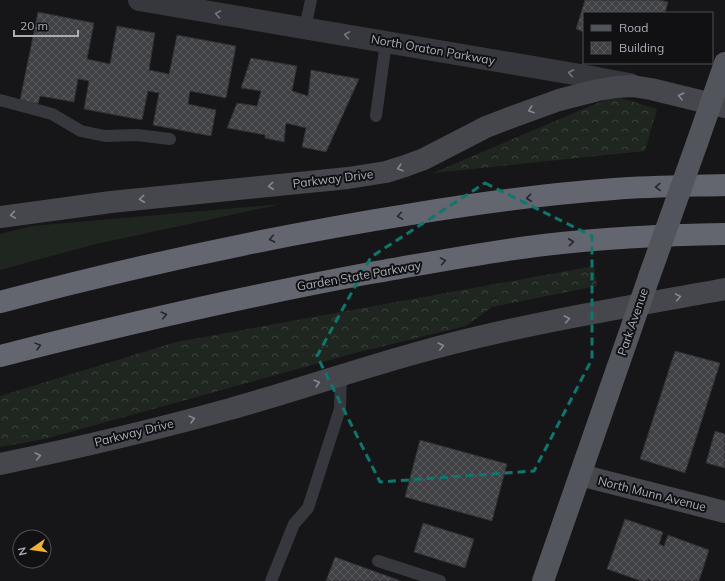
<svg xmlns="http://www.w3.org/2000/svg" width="725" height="581" viewBox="0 0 725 581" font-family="Mulish,sans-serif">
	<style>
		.grass { fill: #1e261f }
		.forest { fill: url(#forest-crowns) }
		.building { fill: url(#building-cross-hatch); stroke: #303034 }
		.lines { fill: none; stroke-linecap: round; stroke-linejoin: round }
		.service { stroke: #37383d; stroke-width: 12 }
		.minor { stroke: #37383d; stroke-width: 22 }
		.secondary { stroke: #45474d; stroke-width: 22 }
		.primary { stroke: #53555c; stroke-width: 22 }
		.motorway { stroke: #63666e; stroke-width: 22 }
		.primary-bridge { stroke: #53555c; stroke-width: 22 }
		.oneway { stroke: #757881 }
		.oneway2 { stroke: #858993 }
		.oneway3 { stroke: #26262a }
		.marked { fill: none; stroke: #0f766e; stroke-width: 3; stroke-dasharray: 8 5; stroke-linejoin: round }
		.labels { text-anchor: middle; stroke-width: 4; stroke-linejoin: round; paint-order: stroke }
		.street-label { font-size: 12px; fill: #a8adb8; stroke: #111113 }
	</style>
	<defs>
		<pattern id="forest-crowns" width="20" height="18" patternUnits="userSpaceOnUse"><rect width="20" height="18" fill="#1e261f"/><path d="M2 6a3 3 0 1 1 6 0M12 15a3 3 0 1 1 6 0" fill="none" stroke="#3c433d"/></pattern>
		<pattern id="building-cross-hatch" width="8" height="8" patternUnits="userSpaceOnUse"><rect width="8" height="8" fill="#404145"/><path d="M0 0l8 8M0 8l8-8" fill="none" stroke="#595a5e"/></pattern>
	</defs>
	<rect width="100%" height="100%" fill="#161618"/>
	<path class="grass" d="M282,204l-190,41 -92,25v-36l32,-8z"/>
	<path class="forest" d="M614,96l43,13 -12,42 -212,22z
		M594,266l3,20 -105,21 -26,19 -111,27 -310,86 -45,8v-51l176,-54z"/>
	<path class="building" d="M585,0h75l8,2 -3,11h-81v19l-8,-3z
		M38,12l56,11 -7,36 23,5 7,-38 38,7 -6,37 20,4 8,-39 59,11 -10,52 -36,-7 -2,13 28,6 -5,26 -58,-11 6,-32 -11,-2 -6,29 -58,-11 5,-28 -11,-2 -4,23 -34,-6 -2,8 -18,-4z
		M251,58l46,8 -5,25 16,5 3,-26 48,9 -33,73 -24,-5 4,-19 -20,-5 -2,19 -19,-4v-3l-38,-7 10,-25 20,3 4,-15 -20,-3z
		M675,351l45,12 -35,110 -45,-14z
		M715,431l10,3v34l-19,-5z
		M420,440l87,24 -15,57 -87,-24z
		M625,519l38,13 -4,12 5,2 4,-11 41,15 -10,31h-48l-3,-2v2h-7l-34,-12z
		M423,523l51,16 -9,29 -51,-16z
		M335,557l66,24h-75z"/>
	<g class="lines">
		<path class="service" d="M305,28l6,-28
			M0,100l52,14 29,17 24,5 32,-1 33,4
			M376,116l10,-74
			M378,561l62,20
			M271,581l23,-57 14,-16 32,-99 1,-34"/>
		<path class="minor" d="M139,0l447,76 44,8"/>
		<path class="secondary" d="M0,217l111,-15 237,-24 38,-6 19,-6 19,-7 62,-32 26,-10 47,-17 39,-10 18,-3 16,-1 19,3 74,18
			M0,464c77,-16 154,-34 230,-55 61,-17 122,-38 183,-55 102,-29 208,-46 312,-65
			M580,475l145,37"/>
		<path class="primary" d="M697,143l28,-80
			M543,581l106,-304"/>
		<path class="motorway" d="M0,302c136,-36 273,-66 412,-88 67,-11 134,-20 202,-25 37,-3 74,-3 111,-4
			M0,356c121,-31 242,-59 365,-82 59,-10 119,-22 179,-29 60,-7 121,-10 181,-11"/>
		<path class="primary-bridge" d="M649,277l48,-134"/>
	</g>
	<defs><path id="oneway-chevron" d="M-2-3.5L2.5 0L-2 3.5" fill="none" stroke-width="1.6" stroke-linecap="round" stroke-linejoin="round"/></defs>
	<g class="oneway">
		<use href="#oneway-chevron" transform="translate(218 14) rotate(-170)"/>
		<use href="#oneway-chevron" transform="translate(347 35) rotate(-170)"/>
		<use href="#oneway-chevron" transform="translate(571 73) rotate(-170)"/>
	</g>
	<g class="oneway2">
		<use href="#oneway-chevron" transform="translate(681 96) rotate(-166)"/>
		<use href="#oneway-chevron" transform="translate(531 110) rotate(161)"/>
		<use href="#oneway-chevron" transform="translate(400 168) rotate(163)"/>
		<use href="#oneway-chevron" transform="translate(271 186) rotate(174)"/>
		<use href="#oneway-chevron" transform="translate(142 199) rotate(174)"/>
		<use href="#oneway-chevron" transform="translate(13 215) rotate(171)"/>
		<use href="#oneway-chevron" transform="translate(678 297) rotate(-10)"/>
		<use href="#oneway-chevron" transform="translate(567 319) rotate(-11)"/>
		<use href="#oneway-chevron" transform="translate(441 346) rotate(-14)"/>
		<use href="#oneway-chevron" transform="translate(317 383) rotate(-17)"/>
		<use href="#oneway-chevron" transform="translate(192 419) rotate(-15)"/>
		<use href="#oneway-chevron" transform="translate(38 456) rotate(-12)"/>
	</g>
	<g class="oneway3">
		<use href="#oneway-chevron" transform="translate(658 187) rotate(178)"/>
		<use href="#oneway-chevron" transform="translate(529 198) rotate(174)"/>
		<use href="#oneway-chevron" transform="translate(400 216) rotate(171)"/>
		<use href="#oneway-chevron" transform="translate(272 239) rotate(169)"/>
		<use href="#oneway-chevron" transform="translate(571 242) rotate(-6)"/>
		<use href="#oneway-chevron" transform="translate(443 261) rotate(-10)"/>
		<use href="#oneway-chevron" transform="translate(164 315) rotate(-13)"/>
		<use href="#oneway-chevron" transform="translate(38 346) rotate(-15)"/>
	</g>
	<path class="marked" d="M485,183l107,53v123l-58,112 -154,11 -63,-126 54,-99z"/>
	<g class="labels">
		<g class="street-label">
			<text transform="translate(433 50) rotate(10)" y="4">North Oraton Parkway</text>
			<text transform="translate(333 179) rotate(-7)" y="4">Parkway Drive</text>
			<text transform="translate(359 276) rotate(-10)" y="4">Garden State Parkway</text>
			<text transform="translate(633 322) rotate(-71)" y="4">Park Avenue</text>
			<text transform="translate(134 433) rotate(-14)" y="4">Parkway Drive</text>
			<text transform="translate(652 494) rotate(14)" y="4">North Munn Avenue</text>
		</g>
	</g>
	<rect x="583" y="12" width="130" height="52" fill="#111113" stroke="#4d4f55"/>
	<rect x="591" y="25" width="20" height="6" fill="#53555c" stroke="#4d4f55"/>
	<text x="619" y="32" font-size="12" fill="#a8adb8">Road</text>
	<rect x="591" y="42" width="20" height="12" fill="url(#building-cross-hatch)" stroke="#4d4f55"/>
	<text x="619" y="52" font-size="12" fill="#a8adb8">Building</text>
	<g transform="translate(32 549) rotate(257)"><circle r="19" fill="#111113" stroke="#4d4f55"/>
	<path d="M0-3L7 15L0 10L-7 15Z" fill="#f2b134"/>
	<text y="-6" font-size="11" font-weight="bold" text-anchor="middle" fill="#a8adb8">N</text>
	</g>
	<path d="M14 30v6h64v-6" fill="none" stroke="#a8adb8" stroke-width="2"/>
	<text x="20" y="30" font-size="12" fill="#a8adb8" stroke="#111113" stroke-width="3" paint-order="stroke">20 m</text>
</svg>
